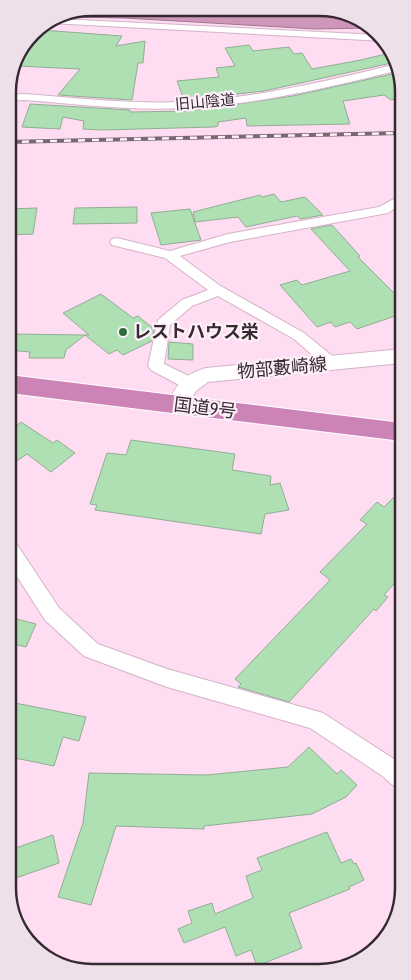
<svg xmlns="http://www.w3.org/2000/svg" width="411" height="980" viewBox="0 0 411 980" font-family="'Asap Condensed','Noto Sans JP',sans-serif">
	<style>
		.water { fill: #ce97ba; stroke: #a07691 }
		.building { fill: #aee0b4; stroke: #92ad95 }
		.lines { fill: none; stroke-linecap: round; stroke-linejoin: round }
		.minor-casing { stroke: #d4b3c8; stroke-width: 2 }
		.secondary-casing { stroke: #d4b3c8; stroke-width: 2 }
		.trunk-casing { stroke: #fff; stroke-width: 2 }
		.minor { fill: #fff; fill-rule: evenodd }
		.secondary { fill: #fff; fill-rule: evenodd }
		.trunk { fill: #cc84b6; fill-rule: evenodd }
		.rail-casing { stroke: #7b6773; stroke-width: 4 }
		.rail { stroke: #fef0f9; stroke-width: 2.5; stroke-dasharray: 7; stroke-linecap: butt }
		.poi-dot { fill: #2c6f39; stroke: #fef0f9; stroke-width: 2 }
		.labels { text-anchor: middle; stroke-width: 4.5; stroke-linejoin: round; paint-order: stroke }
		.far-street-label { font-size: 15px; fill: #362931; stroke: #fef0f9 }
		.poi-label { font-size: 18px; font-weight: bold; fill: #362931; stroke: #fef0f9; text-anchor: start }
		.street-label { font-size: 18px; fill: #362931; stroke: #fef0f9 }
		.rim { fill: none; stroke: #362931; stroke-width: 2.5 }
	</style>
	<rect width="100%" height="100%" fill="#fedcf1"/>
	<path class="water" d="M92,8l244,1 35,19 -56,1 -191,-11 -58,-1z"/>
	<path class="building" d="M41,30l81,6 -6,10 29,-5 -2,22h-5l-6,37 -74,-5 22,-26 -63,-3z
		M249,45l4,6 36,-4 5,7 8,-1 10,16 49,-9 29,-7 6,9 -132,29 -80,9 -7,-19 42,-4 -3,-9 19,-2 -10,-18z
		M401,72v26l-10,2 -7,-5 -41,6 7,23 -103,2 -1,-8 -28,4v4l-4,1 -112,3 -19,-1 1,-8 -21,-4 -3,12 -38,-2 8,-23 100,6v2l59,-1 104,-15z
		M274,194l7,8 24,-5 18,18 -23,4 -3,-3 -51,11 -8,-10 -43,5 -2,-10 67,-17 2,2z
		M137,207v16l-64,1 2,-16z
		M37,208l-4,26 -25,1v-26z
		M190,209l11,31 -40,5 -10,-32z
		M332,225l28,31 -2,1 43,43v14l-44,15 -7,-7 -15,5 -4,-5 -14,5 -37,-42 17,-5 5,5 48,-14 -39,-42z
		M101,294l32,24 5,-2 16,13 -2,12 -29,14 -6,-5 -8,4 -24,-19 -19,15 -2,8h-35l1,-6 -21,-2 -1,-16 81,1 -26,-22z
		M169,342l24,2v16l-25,-1z
		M21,422l32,21 4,-3 18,13 -24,19 -24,-18 -18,12v-35z
		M131,440l104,14 -3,16 39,6 -1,9 10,-2 9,27 -24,4 -4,20 -166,-24 2,-5 -7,-1 17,-51 19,2z
		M402,489v86l-18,20 4,2 -12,14 -2,-2 -85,93 -51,-15 3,-3 -6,-5 95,-99 -10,-8 47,-48 -7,-4 17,-18 7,5z
		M9,617l27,7 -10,23 -17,-4z
		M10,702l76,15 -7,24 -16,-4 -9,29 -44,-9z
		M309,747l28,27 4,-4 16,15 -11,12 -34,17 -108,12v3l-88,-3 -25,79 -33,-8 25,-74 6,-50 118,2 81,-8z
		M327,832l14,31 10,-4 3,5 2,-1 8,17 -15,7 1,2 -61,24 13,35 -45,18 -6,-16 -15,6 -11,-29 -41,16 -6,-14 14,-6 -4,-12 24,-8 3,11 38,-16 -7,-22 16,-6 -5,-12z
		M53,835l6,28 -49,17v-30z"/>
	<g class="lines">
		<g class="minor-casing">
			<path id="minor" d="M60,19l320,16 4,6 -334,-18z
				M397,64l3,6c-71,17 -143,35 -217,38 -53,3 -106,-4 -159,-8l-16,1v-6l16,-1c53,4 106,10 160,8 72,-4 143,-21 213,-38z
				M401,195v9l-13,9 -158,29 -50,14 39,29 85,48 32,26 3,4 -3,4 -5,1 -5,-1 -32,-28 -76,-43 -26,10 -22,19 -6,39 31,15 2,4 -2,4 -6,1 -6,-1 -32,-17 -3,-4 10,-46 24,-20 26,-10 -43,-32 -53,-13 -2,-3 2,-3 5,-1 53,13 58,-17 151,-27z
				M9,541l7,2 43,65 39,36 69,25 156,44 80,52v25l-8,-3 -14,-12 -71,-47 -143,-41 -83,-31 -39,-36 -36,-56z"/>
		</g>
		<g class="secondary-casing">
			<path id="secondary" d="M402,349v14l-194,19 -12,9 -11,19 -8,3 -8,-3 -3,-5c12,-21 16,-30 40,-37z"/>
		</g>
		<g class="trunk-casing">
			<path id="trunk" d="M9,375l393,48v18l-393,-48z"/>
		</g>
		<use href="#minor" class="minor"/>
		<use href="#secondary" class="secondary"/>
		<use href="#trunk" class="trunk"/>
		<g class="rail-casing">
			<path id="rail" d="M8,142l393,-9"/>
		</g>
		<use href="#rail" class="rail"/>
	</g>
	<circle class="poi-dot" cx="123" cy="332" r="5"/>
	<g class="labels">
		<g class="far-street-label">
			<text transform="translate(205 102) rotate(-5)" y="5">旧山陰道</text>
		</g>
		<g class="poi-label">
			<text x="133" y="338">レストハウス栄</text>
		</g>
		<g class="street-label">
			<text transform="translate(282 368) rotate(-5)" y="6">物部藪崎線</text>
			<text transform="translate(205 408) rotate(7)" y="6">国道9号</text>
		</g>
	</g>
	<path d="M0 0H411V980H0ZM92 16H319A76 76 0 0 1 395 92V888A76 76 0 0 1 319 964H92A76 76 0 0 1 16 888V92A76 76 0 0 1 92 16Z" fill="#eee0e9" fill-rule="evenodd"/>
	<path class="rim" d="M92 16H319A76 76 0 0 1 395 92V888A76 76 0 0 1 319 964H92A76 76 0 0 1 16 888V92A76 76 0 0 1 92 16Z"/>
</svg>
